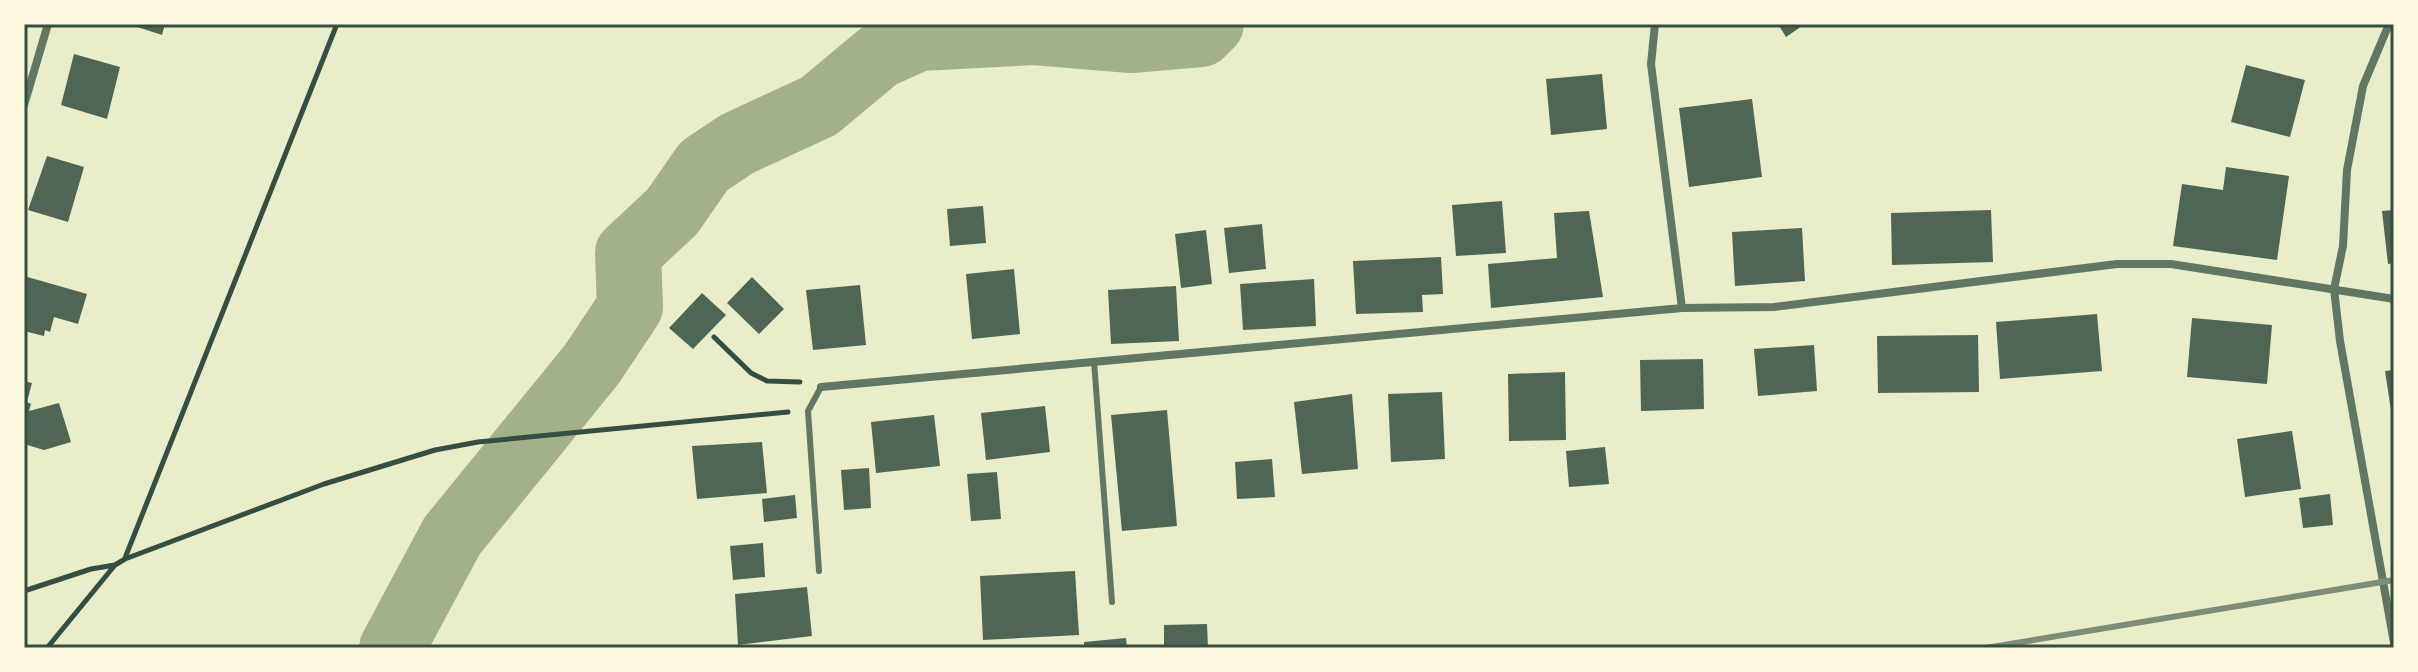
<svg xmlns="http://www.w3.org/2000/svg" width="2418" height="672" viewBox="0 0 2418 672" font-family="'Fira Sans Condensed',sans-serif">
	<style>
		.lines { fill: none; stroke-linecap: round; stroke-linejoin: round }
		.stream { stroke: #a3b18a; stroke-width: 11 }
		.river { stroke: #a3b18a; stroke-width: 66 }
		.building { fill: #4f6655 }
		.path { stroke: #344e41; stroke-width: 5 }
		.service { stroke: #617663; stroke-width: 6 }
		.minor { stroke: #617663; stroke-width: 8 }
		.rail { stroke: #7c8e77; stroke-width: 6 }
		.neatline { fill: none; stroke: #344e41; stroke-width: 3 }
	</style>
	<rect width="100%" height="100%" fill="#e9edc9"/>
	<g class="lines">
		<path class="stream" d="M1034,32l1,-8"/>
		<path class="river" d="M392,648l60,-112 140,-172 38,-57 -2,-54 44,-41 32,-46 33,-22 82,-38 60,-50 40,-18 115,-6 97,8 70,-6 10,-10"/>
	</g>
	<path class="building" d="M128,24h37l-3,11z
		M1778,24h27l-19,13z
		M74,54l46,13 -13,52 -46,-14z
		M2246,65l59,15 -15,57 -59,-15z
		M1602,74l5,55 -56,6 -5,-56z
		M1752,99l10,78 -73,10 -10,-79z
		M47,156l37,11 -16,55 -40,-12z
		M2226,167l63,9 -12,84 -104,-14 9,-62 41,6z
		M1502,201l4,52 -50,3 -4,-51z
		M983,206l3,37 -36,3 -3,-37z
		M1991,210l2,52 -101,3 -1,-52z
		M2394,210v53l-6,1 -6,-53z
		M1589,211l14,86 -112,11 -3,-44 69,-6 -3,-45z
		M1262,224l4,45 -37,4 -5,-45z
		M1802,228l3,53 -70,5 -3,-54z
		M1206,230l6,54 -31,4 -6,-54z
		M1441,257l2,37 -21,1 1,17 -67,2 -3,-53z
		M1014,269l6,65 -48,5 -6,-65z
		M24,276l63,18 -9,30 -24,-7 -4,15 -5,-2 -1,6 -20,-5z
		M752,277l32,32 -25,25 -32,-31z
		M1314,279l2,47 -73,4 -3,-46z
		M860,285l6,60 -53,5 -7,-60z
		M1176,286l3,55 -68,3 -3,-54z
		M702,293l24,22 -33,34 -24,-21z
		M2097,314l5,57 -102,8 -4,-57z
		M2192,318l80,7 -5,59 -80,-7z
		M1978,335l1,57 -101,1 -1,-57z
		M1814,345l3,46 -59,5 -4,-47z
		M1703,359l1,50 -63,2 -1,-51z
		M2394,370v47h-2l-7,-46z
		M1565,372l1,68 -57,1 -1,-67z
		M24,381l8,2 -5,19 4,2 -2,7 30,-8 12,39 -27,8 -20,-6z
		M1442,392l3,67 -54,3 -3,-68z
		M1352,394l6,75 -56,5 -8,-72z
		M1045,406l5,46 -64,8 -5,-47z
		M1167,410l10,116 -55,5 -11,-116z
		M934,415l6,51 -64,7 -5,-51z
		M2292,431l9,58 -56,8 -8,-58z
		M762,442l5,51 -70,6 -5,-53z
		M1605,447l4,37 -40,3 -3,-36z
		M1272,459l3,38 -38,2 -2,-37z
		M869,468l2,40 -27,2 -3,-40z
		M997,472l4,47 -30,2 -4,-47z
		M2330,494l3,31 -30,3 -4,-30z
		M795,495l2,23 -33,4 -2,-23z
		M763,543l2,34 -32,3 -3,-34z
		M1075,571l4,64 -96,5 -3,-64z
		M807,587l5,49 -74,9 -3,-51z
		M1207,624l1,24h-44v-23z
		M1126,638l1,10h-43v-6z"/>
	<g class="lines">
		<path class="path" d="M714,337l37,36 16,8 33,1
			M125,558l212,-534
			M24,591l67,-22 24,-4
			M47,648l68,-83 10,-6 199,-75 111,-34 43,-8 310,-30"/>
		<path class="service" d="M1094,361l18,241
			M819,571l-11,-160 13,-24"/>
		<path class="minor" d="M1655,24l-4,40 31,244
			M2389,24l-26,62 -16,84 -4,76 -9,43 6,52 54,302
			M24,105l24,-81
			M821,387l861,-79 92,-1 343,-43h54l223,35"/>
		<path class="rail" d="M1986,648l408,-68"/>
	</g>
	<rect width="2418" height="672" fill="none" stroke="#fefae0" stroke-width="52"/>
	<rect x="26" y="26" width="2366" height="620" class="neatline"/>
</svg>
